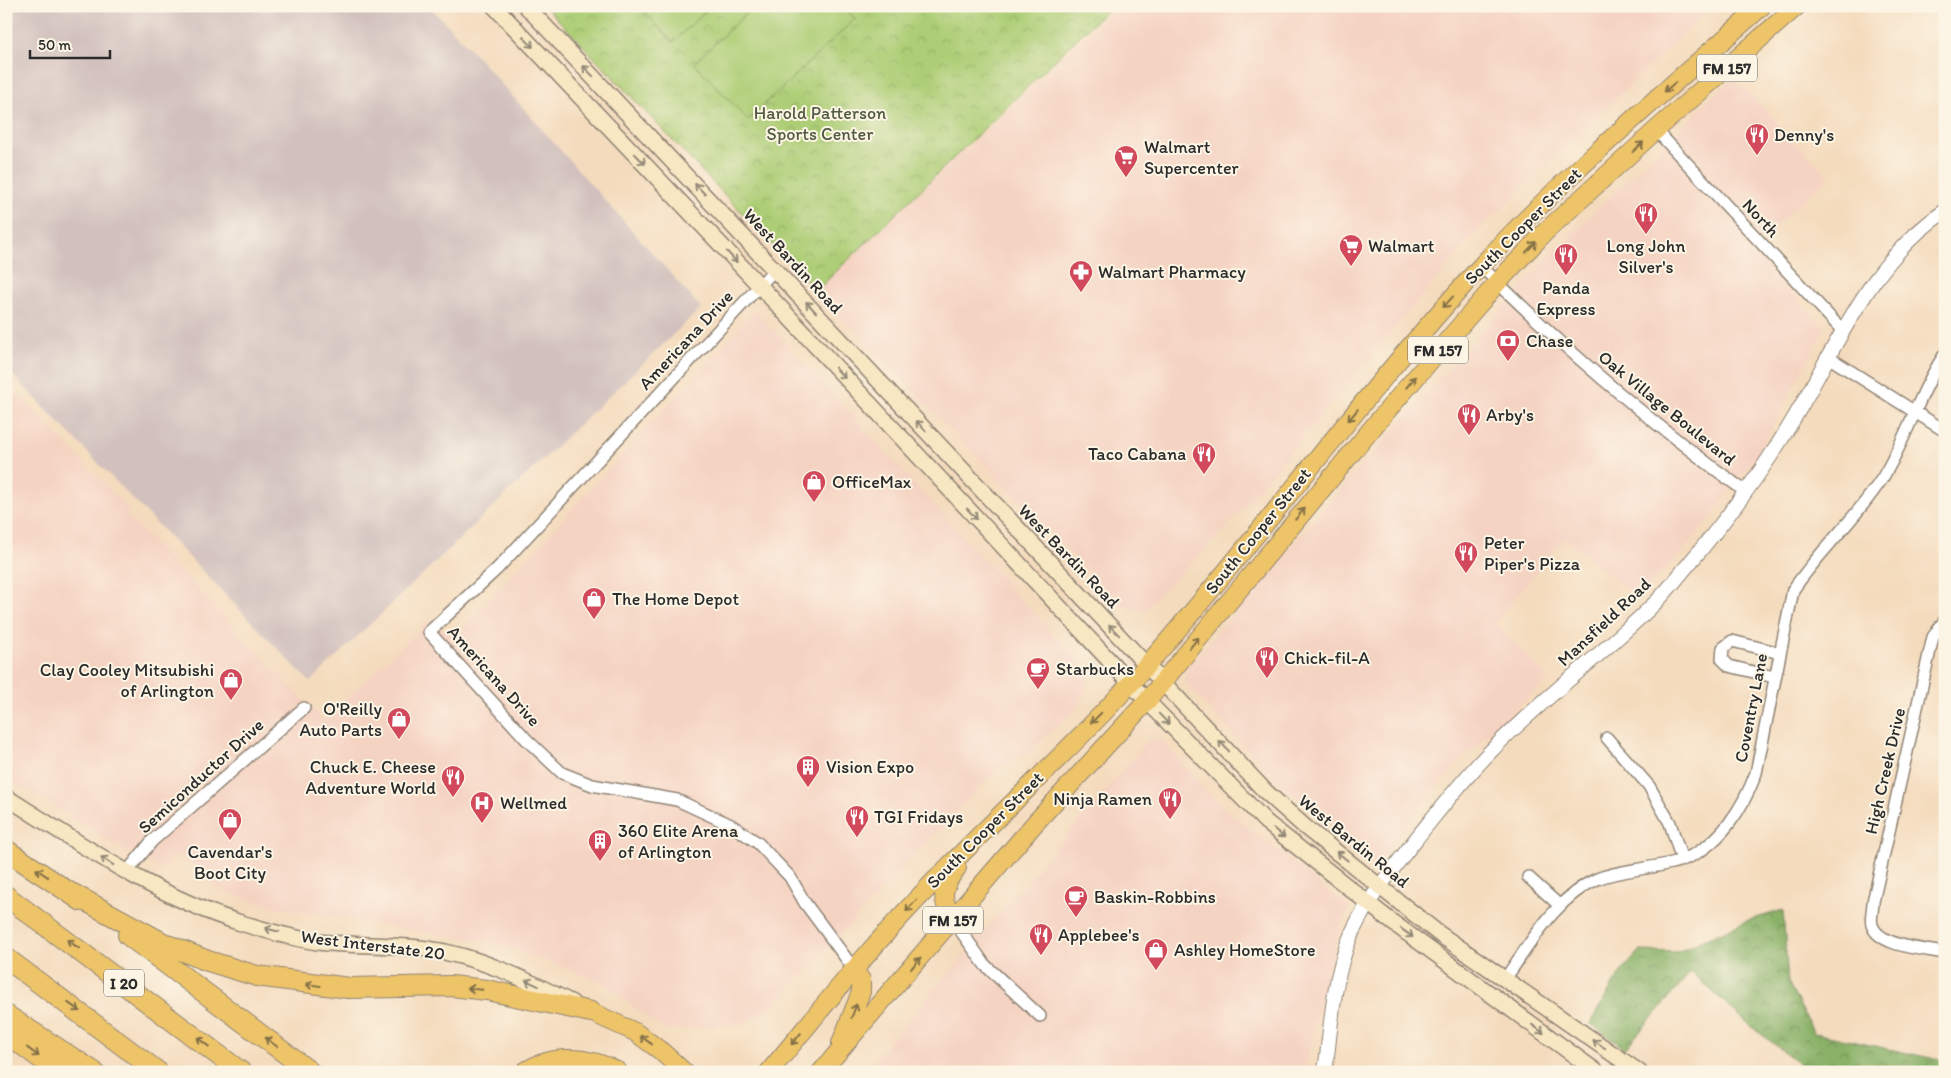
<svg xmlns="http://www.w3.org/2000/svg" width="1951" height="1078" viewBox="0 0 1951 1078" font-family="Itim,sans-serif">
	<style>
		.built { fill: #f5d3c2 }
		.industrial { fill: #d1c0bd }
		.forest { fill: url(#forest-crowns); stroke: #5a6e49 }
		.park { fill: url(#park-crowns); stroke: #6c7c50 }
		.pitch { fill: #adce76; stroke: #6c7c50 }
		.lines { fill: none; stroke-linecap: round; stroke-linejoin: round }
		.minor-casing { stroke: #908374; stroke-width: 14 }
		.tertiary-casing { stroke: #908374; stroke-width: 16 }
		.secondary-casing { stroke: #908374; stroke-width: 18 }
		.primary-casing { stroke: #908374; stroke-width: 20 }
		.motorway-casing { stroke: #908374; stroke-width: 22 }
		.minor { stroke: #fff; stroke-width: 11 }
		.tertiary { stroke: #fff; stroke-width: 14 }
		.secondary { stroke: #f8e7c3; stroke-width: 15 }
		.primary { stroke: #eec469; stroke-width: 18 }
		.motorway { stroke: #eec469; stroke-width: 20 }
		.oneway { stroke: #928977 }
		.oneway2 { stroke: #837047 }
		.labels { text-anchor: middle; stroke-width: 4; stroke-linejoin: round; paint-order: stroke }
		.shield { fill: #fcf5e5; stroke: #6a6863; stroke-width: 1 }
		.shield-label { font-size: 16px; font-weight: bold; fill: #2b2b2b }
		.park-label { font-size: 18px; fill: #525c42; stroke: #fcf5e5 }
		.poi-label { font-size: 18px; fill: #2b2b2b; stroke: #fcf5e5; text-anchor: start }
		.street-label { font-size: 18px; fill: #2b2b2b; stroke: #fcf5e5 }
	</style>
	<defs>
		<pattern id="forest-crowns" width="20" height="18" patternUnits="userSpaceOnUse" patternTransform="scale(1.25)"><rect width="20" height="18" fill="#8ab167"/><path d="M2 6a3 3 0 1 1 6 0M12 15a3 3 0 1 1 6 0" fill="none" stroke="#719055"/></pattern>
		<pattern id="park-crowns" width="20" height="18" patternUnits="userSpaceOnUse" patternTransform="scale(1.25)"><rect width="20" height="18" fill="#adce76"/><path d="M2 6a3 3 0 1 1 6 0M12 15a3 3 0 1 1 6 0" fill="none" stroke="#95b166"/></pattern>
	</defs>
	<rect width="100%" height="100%" fill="#fcf5e5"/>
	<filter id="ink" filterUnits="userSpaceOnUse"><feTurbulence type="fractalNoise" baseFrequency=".02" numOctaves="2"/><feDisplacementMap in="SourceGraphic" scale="10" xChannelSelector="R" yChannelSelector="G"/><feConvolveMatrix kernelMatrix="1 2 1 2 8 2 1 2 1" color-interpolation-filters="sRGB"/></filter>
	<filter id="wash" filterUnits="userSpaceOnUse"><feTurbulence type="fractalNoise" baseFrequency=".0096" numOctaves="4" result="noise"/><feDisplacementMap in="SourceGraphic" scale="20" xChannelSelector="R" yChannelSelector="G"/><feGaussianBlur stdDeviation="1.12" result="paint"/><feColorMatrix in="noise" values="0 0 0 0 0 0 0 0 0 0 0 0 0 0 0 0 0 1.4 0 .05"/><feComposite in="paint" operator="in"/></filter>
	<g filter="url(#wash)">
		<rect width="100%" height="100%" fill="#f4dbbd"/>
		<path class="built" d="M1117,6l594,1 -238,229 -249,294 -80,81 -23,-5 -305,-315z
			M1733,77l96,100 -77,71 73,80 -68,128 -65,85 -55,57 -72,-60 -70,85 54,56 -79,72 -45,49 -49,66 -101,-87 -86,-92 -6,-7 6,-15 179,-207 181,-201z
			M755,310l335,364 -4,17 -10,18 -52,47 -28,14 -219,232 -34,22 -76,6 -21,-13 -42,-34 -104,-39 -223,-36 -55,-17 -44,-37 -18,15 -39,-21 -115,-70v-397l124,130 -3,4 196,205 108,-101 23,19z
			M1149,739h11l61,67 128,101 -19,54 -26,111h-440z"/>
		<path class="industrial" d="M6,6h423l45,47 227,255 -391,374 -304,-314z"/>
		<path class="forest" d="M1783,910l5,72 26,51 131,28v11h-135l-59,-46 -60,-54 -66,77 -35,-26 31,-51 19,-21 37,1 69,-31z"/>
		<path class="park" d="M545,6h566l-295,285z"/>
		<path class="pitch" d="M639,6h72l-38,36z
			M754,6h89l12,13 -107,101 -54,-57z"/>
	</g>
	<g filter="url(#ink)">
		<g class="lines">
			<g class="minor-casing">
				<path id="minor" d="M1656,130l186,200
					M1481,266c82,83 170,157 265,226
					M775,269l-278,300 -68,63 98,108 35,33 30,12 85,15 54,25 27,18 32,34 15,26 49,66
					M1828,357l117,74
					M1945,620l-12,17 -60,265c0,7 -3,17 -1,23 7,22 53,24 73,28
					M1774,677l-45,-11 -7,-7 1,-11 9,-7 48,12
					M1607,738l42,48 21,37 12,37
					M126,873l26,-32 152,-133
					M1528,877l32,29
					M953,920l32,45 55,51
					M1505,979c25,-35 51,-82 92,-100 14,-6 33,-8 48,-11 12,-2 26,-4 37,-8 38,-14 61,-52 74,-87l37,-183c27,-40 64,-72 90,-113 24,-39 36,-84 62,-123"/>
			</g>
			<g class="tertiary-casing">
				<path id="tertiary" d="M1325,1072c7,-51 8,-107 34,-153 16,-29 37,-54 57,-80 24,-30 47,-60 74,-87 50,-52 110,-95 162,-146 13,-12 24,-27 36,-41 38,-45 75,-94 105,-145 44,-74 77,-159 152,-209"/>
			</g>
			<g class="secondary-casing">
				<path id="secondary" d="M494,6l266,280 387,415 119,121 126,100 205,150
					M526,6l739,785 40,36 133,106 201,139
					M6,797c76,48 149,99 235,126 24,7 52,16 77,19 36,4 74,2 110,7 50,7 99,31 144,54"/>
			</g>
			<g class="primary-casing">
				<path id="primary" d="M953,920c-13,-22 -12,-32 4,-52
					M591,1012l44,20 26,19 23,21
					M841,1043l20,-51v-12l-7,-11
					M769,1072c50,-60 99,-122 153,-178 73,-77 156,-150 226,-230 114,-130 216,-271 334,-399 86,-93 185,-175 280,-259
					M821,1072l215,-250 111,-121 232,-281 119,-138 47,-50 111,-102 141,-124"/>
			</g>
			<g class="motorway-casing">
				<path id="motorway" d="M6,850l76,51
					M73,894l92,50 43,17 49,15 92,12 102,-2 36,4 104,22
					M6,896l235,176
					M128,935l182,137
					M6,958l152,114
					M6,1015l88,57
					M6,1033l53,39
					M526,1072c28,-18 63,-14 91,0"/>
			</g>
			<use href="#minor" class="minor"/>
			<use href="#tertiary" class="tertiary"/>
			<use href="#secondary" class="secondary"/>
			<use href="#primary" class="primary"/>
			<use href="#motorway" class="motorway"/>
		</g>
		<defs><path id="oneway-shaft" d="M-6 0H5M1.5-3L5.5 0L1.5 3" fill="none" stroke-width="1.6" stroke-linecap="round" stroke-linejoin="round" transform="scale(1.25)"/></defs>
		<g class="oneway">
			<use href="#oneway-shaft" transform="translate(528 42) rotate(46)"/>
			<use href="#oneway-shaft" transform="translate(588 71) rotate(-134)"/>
			<use href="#oneway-shaft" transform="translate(640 159) rotate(46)"/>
			<use href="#oneway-shaft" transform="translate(700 189) rotate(-133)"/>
			<use href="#oneway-shaft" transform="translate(732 257) rotate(47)"/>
			<use href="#oneway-shaft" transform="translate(811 307) rotate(-133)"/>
			<use href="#oneway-shaft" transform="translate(840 373) rotate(47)"/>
			<use href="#oneway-shaft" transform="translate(921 426) rotate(-133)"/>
			<use href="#oneway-shaft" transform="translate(972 514) rotate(47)"/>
			<use href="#oneway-shaft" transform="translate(1114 630) rotate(-134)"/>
			<use href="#oneway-shaft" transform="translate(1164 719) rotate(46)"/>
			<use href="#oneway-shaft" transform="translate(1224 746) rotate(-133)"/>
			<use href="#oneway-shaft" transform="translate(1279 833) rotate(39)"/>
			<use href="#oneway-shaft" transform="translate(1342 856) rotate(-141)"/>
			<use href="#oneway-shaft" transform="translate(107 861) rotate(-147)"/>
			<use href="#oneway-shaft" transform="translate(272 930) rotate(-166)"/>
			<use href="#oneway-shaft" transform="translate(1407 933) rotate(36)"/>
			<use href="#oneway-shaft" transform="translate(532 983) rotate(-155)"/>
			<use href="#oneway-shaft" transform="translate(1538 1029) rotate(36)"/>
			<use href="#oneway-shaft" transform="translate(1599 1044) rotate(-145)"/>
		</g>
		<g class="oneway2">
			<use href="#oneway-shaft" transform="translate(1670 87) rotate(139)"/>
			<use href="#oneway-shaft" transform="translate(1638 147) rotate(-43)"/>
			<use href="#oneway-shaft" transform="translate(1531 247) rotate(-47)"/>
			<use href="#oneway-shaft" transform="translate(1448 302) rotate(132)"/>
			<use href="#oneway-shaft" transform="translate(1411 382) rotate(-50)"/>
			<use href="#oneway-shaft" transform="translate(1353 415) rotate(130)"/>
			<use href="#oneway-shaft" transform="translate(1300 514) rotate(-50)"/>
			<use href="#oneway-shaft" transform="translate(1194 643) rotate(-51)"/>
			<use href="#oneway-shaft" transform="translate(1096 718) rotate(135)"/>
			<use href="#oneway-shaft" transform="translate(42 873) rotate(-146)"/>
			<use href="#oneway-shaft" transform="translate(911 906) rotate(132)"/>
			<use href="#oneway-shaft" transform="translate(73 944) rotate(-144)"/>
			<use href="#oneway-shaft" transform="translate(916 963) rotate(-50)"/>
			<use href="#oneway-shaft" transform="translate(313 985) rotate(-172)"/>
			<use href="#oneway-shaft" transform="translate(475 989) rotate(-175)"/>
			<use href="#oneway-shaft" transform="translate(74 1007) rotate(36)"/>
			<use href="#oneway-shaft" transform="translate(854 1011) rotate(-69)"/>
			<use href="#oneway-shaft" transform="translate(796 1039) rotate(130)"/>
			<use href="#oneway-shaft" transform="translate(646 1040) rotate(-144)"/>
			<use href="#oneway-shaft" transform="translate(203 1042) rotate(-142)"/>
			<use href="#oneway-shaft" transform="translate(271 1042) rotate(-143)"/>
			<use href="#oneway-shaft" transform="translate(33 1052) rotate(36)"/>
		</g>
	</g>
	<defs>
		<g id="restaurant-pin" transform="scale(1.25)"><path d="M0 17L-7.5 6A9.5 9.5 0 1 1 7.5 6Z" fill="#d1495b" stroke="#fcf5e5"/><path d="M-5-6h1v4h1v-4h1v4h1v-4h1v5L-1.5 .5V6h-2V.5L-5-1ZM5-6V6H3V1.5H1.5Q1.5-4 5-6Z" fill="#fff"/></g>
		<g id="supermarket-pin" transform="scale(1.25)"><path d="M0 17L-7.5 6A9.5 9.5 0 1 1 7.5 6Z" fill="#d1495b" stroke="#fcf5e5"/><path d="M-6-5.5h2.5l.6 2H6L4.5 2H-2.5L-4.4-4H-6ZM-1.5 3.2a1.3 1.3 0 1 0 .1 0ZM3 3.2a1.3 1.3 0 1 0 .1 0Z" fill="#fff"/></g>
		<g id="pharmacy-pin" transform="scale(1.25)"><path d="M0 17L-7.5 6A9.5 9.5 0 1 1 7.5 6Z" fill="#d1495b" stroke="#fcf5e5"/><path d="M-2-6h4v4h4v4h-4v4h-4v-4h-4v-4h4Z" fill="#fff"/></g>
		<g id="bank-pin" transform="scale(1.25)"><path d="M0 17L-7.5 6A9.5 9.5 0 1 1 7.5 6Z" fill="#d1495b" stroke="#fcf5e5"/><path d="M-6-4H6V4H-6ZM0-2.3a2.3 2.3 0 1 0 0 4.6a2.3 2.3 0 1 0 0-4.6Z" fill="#fff"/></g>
		<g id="shop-pin" transform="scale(1.25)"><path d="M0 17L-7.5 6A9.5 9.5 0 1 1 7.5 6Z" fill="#d1495b" stroke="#fcf5e5"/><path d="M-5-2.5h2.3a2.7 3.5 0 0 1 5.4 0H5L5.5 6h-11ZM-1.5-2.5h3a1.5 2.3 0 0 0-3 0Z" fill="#fff"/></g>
		<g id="cafe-pin" transform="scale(1.25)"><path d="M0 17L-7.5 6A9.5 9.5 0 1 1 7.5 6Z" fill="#d1495b" stroke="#fcf5e5"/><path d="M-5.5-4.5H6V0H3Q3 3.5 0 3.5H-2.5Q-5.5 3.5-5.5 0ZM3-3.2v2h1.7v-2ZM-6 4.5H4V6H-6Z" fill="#fff"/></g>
		<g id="building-pin" transform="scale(1.25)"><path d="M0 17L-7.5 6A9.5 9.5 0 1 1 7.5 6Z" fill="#d1495b" stroke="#fcf5e5"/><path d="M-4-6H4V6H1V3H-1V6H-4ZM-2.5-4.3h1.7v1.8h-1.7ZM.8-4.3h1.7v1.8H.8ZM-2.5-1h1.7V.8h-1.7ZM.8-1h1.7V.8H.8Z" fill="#fff"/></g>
		<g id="hospital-pin" transform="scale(1.25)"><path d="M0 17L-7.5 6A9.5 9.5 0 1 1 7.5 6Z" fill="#d1495b" stroke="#fcf5e5"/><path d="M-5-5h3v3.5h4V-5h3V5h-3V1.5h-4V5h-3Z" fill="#fff"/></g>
	</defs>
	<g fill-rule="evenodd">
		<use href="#restaurant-pin" x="1757" y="135"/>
		<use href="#supermarket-pin" x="1126" y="157"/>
		<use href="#restaurant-pin" x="1646" y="214"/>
		<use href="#supermarket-pin" x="1351" y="246"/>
		<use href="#restaurant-pin" x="1566" y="255"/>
		<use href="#pharmacy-pin" x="1081" y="272"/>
		<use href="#bank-pin" x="1508" y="341"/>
		<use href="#restaurant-pin" x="1469" y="415"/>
		<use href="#restaurant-pin" x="1204" y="454"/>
		<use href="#shop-pin" x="814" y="482"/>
		<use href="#restaurant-pin" x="1466" y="553"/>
		<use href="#shop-pin" x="594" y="599"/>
		<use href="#restaurant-pin" x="1267" y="658"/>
		<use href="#cafe-pin" x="1038" y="669"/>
		<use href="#shop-pin" x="231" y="680"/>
		<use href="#shop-pin" x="399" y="719"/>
		<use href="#building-pin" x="808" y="767"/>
		<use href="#restaurant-pin" x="453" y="777"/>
		<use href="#restaurant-pin" x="1170" y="799"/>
		<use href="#hospital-pin" x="482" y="803"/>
		<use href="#restaurant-pin" x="857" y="817"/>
		<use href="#shop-pin" x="230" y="820"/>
		<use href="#building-pin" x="600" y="841"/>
		<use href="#cafe-pin" x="1076" y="897"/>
		<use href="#restaurant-pin" x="1041" y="935"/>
		<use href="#shop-pin" x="1156" y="950"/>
	</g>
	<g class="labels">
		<g class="shield">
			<rect x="1697" y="54.5" width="60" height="27" rx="4"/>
			<rect x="1408" y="336.5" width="60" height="27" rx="4"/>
			<rect x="923" y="906.5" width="60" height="27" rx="4"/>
			<rect x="104" y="969.5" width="40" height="27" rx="4"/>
		</g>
		<g class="shield-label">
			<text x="1727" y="74">FM 157</text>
			<text x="1438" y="356">FM 157</text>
			<text x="953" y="926">FM 157</text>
			<text x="124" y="989">I 20</text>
		</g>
		<g class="park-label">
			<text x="820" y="119">Harold Patterson<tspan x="820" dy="21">Sports Center</tspan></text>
		</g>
		<g class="poi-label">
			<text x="1774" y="141">Denny's</text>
			<text x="1144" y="153">Walmart<tspan x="1144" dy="21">Supercenter</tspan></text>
			<text x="1368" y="252">Walmart</text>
			<text x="1646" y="252" text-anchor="middle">Long John<tspan x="1646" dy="21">Silver's</tspan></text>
			<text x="1098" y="278">Walmart Pharmacy</text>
			<text x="1566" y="294" text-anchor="middle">Panda<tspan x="1566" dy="21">Express</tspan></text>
			<text x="1526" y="347">Chase</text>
			<text x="1486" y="421">Arby's</text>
			<text x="1186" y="460" text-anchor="end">Taco Cabana</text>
			<text x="832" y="488">OfficeMax</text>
			<text x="1484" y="549">Peter<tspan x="1484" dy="21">Piper's Pizza</tspan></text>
			<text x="612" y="605">The Home Depot</text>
			<text x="1284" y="664">Chick-fil-A</text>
			<text x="1056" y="675">Starbucks</text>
			<text x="214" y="676" text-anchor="end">Clay Cooley Mitsubishi<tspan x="214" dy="21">of Arlington</tspan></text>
			<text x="382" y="715" text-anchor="end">O'Reilly<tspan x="382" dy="21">Auto Parts</tspan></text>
			<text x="436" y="773" text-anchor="end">Chuck E. Cheese<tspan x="436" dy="21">Adventure World</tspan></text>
			<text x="826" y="773">Vision Expo</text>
			<text x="1152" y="805" text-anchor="end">Ninja Ramen</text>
			<text x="500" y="809">Wellmed</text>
			<text x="874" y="823">TGI Fridays</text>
			<text x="618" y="837">360 Elite Arena<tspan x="618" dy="21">of Arlington</tspan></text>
			<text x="230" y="858" text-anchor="middle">Cavendar's<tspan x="230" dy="21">Boot City</tspan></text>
			<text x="1094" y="903">Baskin-Robbins</text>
			<text x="1058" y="941">Applebee's</text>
			<text x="1174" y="956">Ashley HomeStore</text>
		</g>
		<g class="street-label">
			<text transform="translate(1761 218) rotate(47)" y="6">North</text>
			<text transform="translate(1523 226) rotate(-45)" y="6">South Cooper Street</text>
			<text transform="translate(793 261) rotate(47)" y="6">West Bardin Road</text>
			<text transform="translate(686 340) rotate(-47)" y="6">Americana Drive</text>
			<text transform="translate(1667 408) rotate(39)" y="6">Oak Village Boulevard</text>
			<text transform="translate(1258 531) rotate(-51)" y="6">South Cooper Street</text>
			<text transform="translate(1069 556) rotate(46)" y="6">West Bardin Road</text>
			<text transform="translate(1604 622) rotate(-43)" y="6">Mansfield Road</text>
			<text transform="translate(494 676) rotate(48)" y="6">Americana Drive</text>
			<text transform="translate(1751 708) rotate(-79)" y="6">Coventry Lane</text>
			<text transform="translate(1885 771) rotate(-77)" y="6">High Creek Drive</text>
			<text transform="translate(201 776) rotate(-42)" y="6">Semiconductor Drive</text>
			<text transform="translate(985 830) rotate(-45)" y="6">South Cooper Street</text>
			<text transform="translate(1354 841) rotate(39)" y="6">West Bardin Road</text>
			<text transform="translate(373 945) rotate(7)" y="6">West Interstate 20</text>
		</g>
	</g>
	<rect width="1951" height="1078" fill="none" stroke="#fcf5e5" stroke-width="25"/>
	<path d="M30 50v8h80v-8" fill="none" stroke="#2b2b2b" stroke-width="2.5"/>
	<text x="38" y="50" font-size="15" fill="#2b2b2b" stroke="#fcf5e5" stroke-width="4" paint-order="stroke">50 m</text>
</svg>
